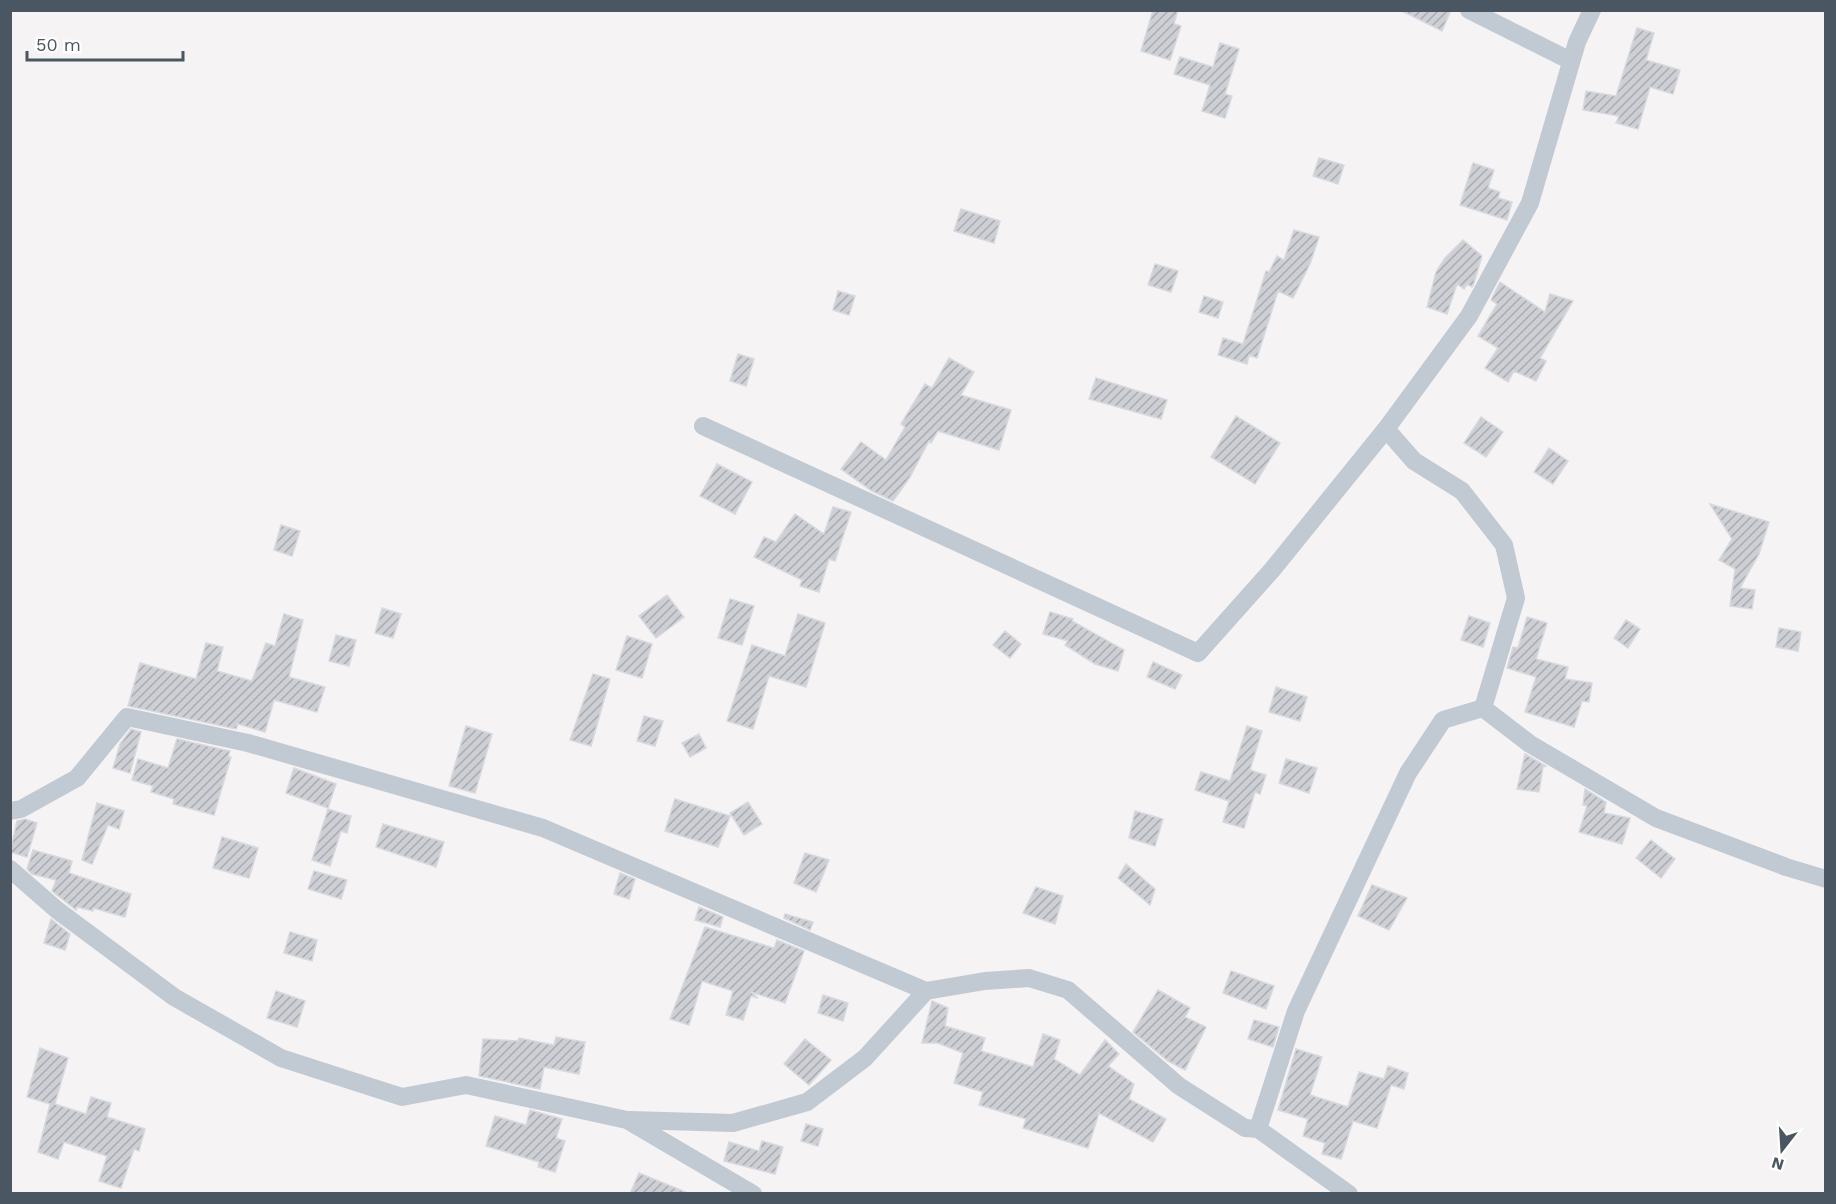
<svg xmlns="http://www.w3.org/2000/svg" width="1836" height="1204" viewBox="0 0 1836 1204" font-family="'Work Sans',sans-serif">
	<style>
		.building { fill: url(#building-hatch); stroke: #d7d9de; stroke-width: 1.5 }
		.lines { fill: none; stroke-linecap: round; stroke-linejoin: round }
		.minor { stroke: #c1cad2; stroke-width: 18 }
	</style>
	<defs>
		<pattern id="building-hatch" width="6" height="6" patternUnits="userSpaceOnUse" patternTransform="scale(1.5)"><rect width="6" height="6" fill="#cdcfd5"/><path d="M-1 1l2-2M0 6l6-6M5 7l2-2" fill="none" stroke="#a8abb0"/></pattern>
	</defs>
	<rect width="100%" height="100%" fill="#f5f3f3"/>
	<path class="building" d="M1153,10h25l-4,14 7,2 -11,34 -29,-9z
		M1400,10h51l-9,21z
		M1637,28l17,5 -8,27 34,10 -7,24 -23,-7 -12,42 -22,-6 3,-7 -36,-6 3,-19 30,5z
		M1220,43l19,6 -14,45 7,2 -7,22 -23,-7 8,-26 -36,-11 6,-17 33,10z
		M1319,158l25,7 -6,19 -25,-8z
		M1473,163l21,7 -6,18 12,4 -2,6 14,4 -5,18 -47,-15z
		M961,209l39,12 -6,22 -40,-12z
		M1294,230l25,7 -9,27 -17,34 -15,-7 -21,67 -8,-3 -2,9 -29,-9 5,-17 20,6 23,-73 3,1 8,-16 7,4z
		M1463,240l19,16 -8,27 -2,4 -5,-3 -3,5 -7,-5 -10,30 -20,-7 9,-35 9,-14z
		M1155,264l23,7 -7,21 -23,-7z
		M1500,282l45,30 5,-18 23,7 -33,57 6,3 -10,20 -22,-10 -6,11 -23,-14 13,-20 -20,-12 19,-32 -6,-4z
		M838,291l17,5 -6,19 -16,-5z
		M1204,296l19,6 -5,16 -19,-6z
		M738,354l16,5 -8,27 -16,-5z
		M949,358l25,14 -13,23 50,15 -12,40 -61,-19 -7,12 -2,-2 -19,36 -17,24 -21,-10 -31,-22 20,-27 25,18 19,-33 -4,-3 24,-40 7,4z
		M1096,378l71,22 -6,19 -72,-20z
		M1236,416l44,27 -25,41 -44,-27z
		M1481,417l22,15 -17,25 -22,-14z
		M1549,448l19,13 -15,23 -19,-12z
		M717,464l35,18 -17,32 -35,-18z
		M1710,504l59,18 -10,32 -19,34 15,2 -3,19 -22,-3 5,-37 -16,-9 13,-21z
		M833,507l18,5 -16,49 -6,-2 -10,33 -19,-6 2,-6 -48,-23 10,-20 12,5 19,-28 29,20z
		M281,525l19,6 -8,25 -18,-6z
		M667,595l17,22 -28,21 -17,-22z
		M730,599l24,7 -12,39 -24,-7z
		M382,608l19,6 -8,24 -18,-5z
		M1050,612l23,7 -1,2 52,29 -6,21 -23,-7 -30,-19 3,-4 -25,-7z
		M284,614l19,6 -14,57 36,10 -8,25 -43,-12 -9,32 -27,-8 -2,5 -108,-23 12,-43 56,16 10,-36 17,4 -6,24 35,10 14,-38 9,3z
		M798,614l27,9 -19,64 -37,-11 -16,53 -26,-8 25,-76 33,11z
		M1469,616l21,7 -7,24 -22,-7z
		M1527,617l20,6 -11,36 32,8 -3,12 27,4 -3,19 -7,-1 -8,26 -49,-15 11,-35 -29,-9 6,-21 5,1z
		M1626,620l14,9 -12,19 -14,-10z
		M1779,628l22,4 -3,19 -22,-4z
		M1005,631l16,13 -11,14 -17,-13z
		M336,635l20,5 -7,26 -20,-5z
		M627,636l25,8 -10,34 -26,-8z
		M1153,662l29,13 -7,14 -28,-12z
		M593,674l17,5 -19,67 -21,-6z
		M1276,687l31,10 -7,24 -31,-9z
		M644,716l19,5 -8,25 -18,-5z
		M466,726l26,8 -17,59 -26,-7z
		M1247,726l15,5 -12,39 16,5 -6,19 -5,-2 -11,36 -21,-6 6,-21 -34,-11 6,-18 29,9z
		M131,729l10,3 -11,41 -17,-5 7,-24z
		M699,734l7,14 -16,9 -8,-14z
		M177,739l53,12 -2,6h3l-17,58 -41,-11 1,-5 -23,-7 2,-6 -21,-6 6,-21 30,9z
		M1525,754l21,12 -3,1 -4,25 -22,-3z
		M1286,759l31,9 -8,25 -30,-10z
		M294,768l42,16 -8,24 -42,-15z
		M1585,789l21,13 -2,11 26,5 -8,26 -43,-12 8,-26 -4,-1z
		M675,799l55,17 -12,31 -53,-16z
		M748,802l14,22 -18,11 -14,-22z
		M97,803l27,8 -5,18 -11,-4 -16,39 -10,-4z
		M328,809l23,7 -4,17 -6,-2 -11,35 -18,-6z
		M1135,811l28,8 -8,27 -26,-8z
		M25,819l12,4 -10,34 -17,-5 7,-31z
		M383,824l61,18 -8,25 -60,-20z
		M222,837l36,11 -9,30 -36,-10z
		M1651,840l24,19 -14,19 -25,-20z
		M33,850l39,11 -3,12 62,21 -6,23 -32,-9v3l-16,-4 -1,3 -24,-19 4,-11 -24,-6 -5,-5z
		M805,853l24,7 -13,32 -22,-9z
		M1126,864l29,25 -5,16 -32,-27z
		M314,871l33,9 -6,19 -33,-10z
		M620,873l15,6 -6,20 -15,-5z
		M1372,885l35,13 -18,32 -31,-14z
		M1036,887l27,9 -8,28 -32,-11z
		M699,907l24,10 -3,10 -25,-7z
		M785,914l28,8 -3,8 -26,-12z
		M51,919l19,15 -5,16 -21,-7z
		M705,927l69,21 3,-8 27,11 -19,52 -34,-11 7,6 -7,-2 -8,24 -17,-5 7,-24 -31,-10 -13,44 -19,-6z
		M290,932l27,8 -5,21 -28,-8z
		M1231,971l43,15 -8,23 -43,-16z
		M1158,990l32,18 -5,9 21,10 -21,43 -17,-9 -35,-29z
		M276,991l29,10 -8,26 -30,-9z
		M823,995l25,8 -5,18 -25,-8z
		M932,1001l16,7 -3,18 40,12 -4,13 52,16 10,-33 17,6 -6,19 26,16 25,-35 14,14 -11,12 26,18 -5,15 37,20 -13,23 -54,-29 -11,35 -65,-20 3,-9 -47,-14 4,-13 -29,-9 9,-30 -25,-10h-16z
		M1254,1020l25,7 -6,20 -25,-8z
		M556,1037l29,5 -6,32 -35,-7 -4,22 -61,-13 4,-37 35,2 1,-3 35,7z
		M805,1039l26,21 -22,25 -25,-21z
		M40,1048l28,10 -13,46 31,10 5,-17 20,6 -4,14 38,12 -6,22 -5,-2 -13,39 -22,-7 8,-25 -43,-14 -6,17 -20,-7 12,-48 -23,-7z
		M1296,1049l26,8 -12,38 38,12 11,-35 25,7 4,-13 20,7 -4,16 -13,-4 -14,43 -24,-7 -12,38 -19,-5 3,-11 -22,-7 5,-17 -30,-9z
		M530,1110l32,9 -6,19 9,3 -10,31 -17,-5 1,-5 -53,-16 9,-30 31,9z
		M806,1124l17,5 -5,17 -17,-5z
		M762,1141l21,6 -8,27 -51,-13 5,-19 30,9z
		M639,1173l49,20v1h-58z"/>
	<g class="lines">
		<path class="minor" d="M1469,10l102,51
			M1592,10l-15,32 -47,161 -61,113 -83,113 28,32 48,30 42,54 12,53 -33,110 47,36 126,74 130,49 40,12
			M703,426l495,227 74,-83 114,-141
			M10,811l11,-2 56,-31 50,-61 121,26 295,85 383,163 59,-10 44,-3 39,12 111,96 66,42 13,1 38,-118 112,-238 35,-53 40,-12
			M10,869l47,41 117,87 107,61 121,39 64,-12 161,35 126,74
			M630,1120l103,3 74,-21 58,-44 61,-67
			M1258,1129l91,65"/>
	</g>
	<rect width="1836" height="1204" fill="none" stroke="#4a5661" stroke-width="24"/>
	<g transform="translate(1782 1150) rotate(197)" stroke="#ffffff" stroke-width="4.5" paint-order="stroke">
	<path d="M0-4.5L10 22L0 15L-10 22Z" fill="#4a5661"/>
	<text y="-9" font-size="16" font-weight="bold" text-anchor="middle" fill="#4a5661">N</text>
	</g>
	<path d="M27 51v9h156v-9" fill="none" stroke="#4a5661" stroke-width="3"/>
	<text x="36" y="51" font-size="18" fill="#4a5661" stroke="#ffffff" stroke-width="4.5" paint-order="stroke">50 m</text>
</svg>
